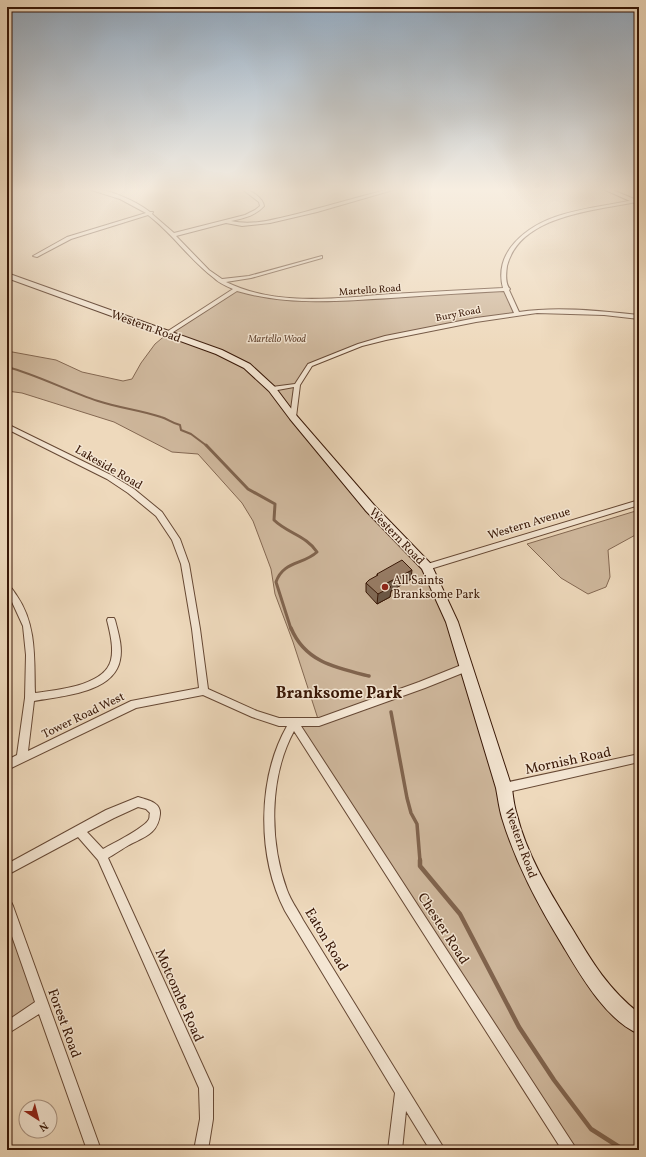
<svg xmlns="http://www.w3.org/2000/svg" width="646" height="1157" viewBox="0 0 646 1157" font-family="Vollkorn,serif">
	<style>
		.green { fill: #cfb89d; stroke: #846852 }
		.lines { fill: none; stroke-linecap: round; stroke-linejoin: round }
		.stream-far3 { stroke: #80644e; stroke-width: 2 }
		.stream-far2 { stroke: #80644e; stroke-width: 3 }
		.stream-far1 { stroke: #80644e; stroke-width: 3.5 }
		.stream { stroke: #80644e; stroke-width: 4.5 }
		.street-casing { stroke: #664834; stroke-width: 2 }
		.secondary-casing { stroke: #381706; stroke-width: 2 }
		.street { fill: #f4e6d3; fill-rule: evenodd }
		.secondary { fill: #f4e6d3; fill-rule: evenodd }
		.wall { fill: #826b57; stroke: #381706 }
		.shaded-wall { fill: #6a5747; stroke: #381706 }
		.building { fill: #977c65; stroke: #381706 }
		.poi-dot { fill: #8f2418; stroke: #f4e6d3; stroke-width: 1.5 }
		.labels { text-anchor: middle; stroke-width: 3; stroke-linejoin: round; paint-order: stroke }
		.far-street-label { font-size: 10px; fill: #381706; stroke: #f4e6d3 }
		.far-park-label { font-size: 10px; font-style: italic; fill: #654733; stroke: #f4e6d3 }
		.street-label { font-size: 12px; fill: #381706; stroke: #f4e6d3 }
		.poi-label { font-size: 12px; fill: #381706; stroke: #f4e6d3; text-anchor: start }
		.near-street-label { font-size: 14px; fill: #381706; stroke: #f4e6d3 }
		.district-label { font-size: 16px; font-weight: bold; fill: #381706; stroke: #f4e6d3 }
	</style>
	<rect width="100%" height="100%" fill="#eed9bc"/>
	<filter id="stains"><feTurbulence type="fractalNoise" baseFrequency=".005" numOctaves="4"/><feColorMatrix values="0 0 0 0 .2 0 0 0 0 .09 0 0 0 0 .02 0 0 0 .5 -.17"/></filter>
	<radialGradient id="worn" r=".72"><stop offset=".6" stop-color="#630" stop-opacity="0"/><stop offset="1" stop-color="#630" stop-opacity=".3"/></radialGradient>
	<path class="green" d="M236,289l31,8 57,4 183,-12 10,24 -157,32 -50,20 -13,20 -4,32 125,139 27,48 97,291 97,130v125h-69l-276,-427 25,-1 -26,-80 -18,-48 -4,-25 -18,-48 -11,-18 -44,-49 -26,-2 -58,-30 -92,-29 -15,-2v-40l49,9 26,12 41,9 9,-2 9,-16 14,-19 12,-10z
		M639,510v23l-31,17 2,27 -4,10 -18,7 -27,-16 -34,-34z
		M7,906l35,99 -35,23z"/>
	<g class="lines">
		<path class="stream-far3" d="M7,367c31,8 60,24 91,34 21,7 42,9 63,16 7,2 10,6 19,8l1,5 10,4 16,12"/>
		<path class="stream-far2" d="M206,445l42,44 27,15 -1,16c13,13 33,16 43,32 -14,13 -34,9 -41,30l15,47"/>
		<path class="stream-far1" d="M291,628c14,34 45,40 78,48
			M391,712l16,86 4,15 6,11 3,37"/>
		<path class="stream" d="M420,860v6l40,48 59,113 35,53 37,49 33,21"/>
		<g class="street-casing">
			<path id="street" d="M88,189c17,-2 48,12 62,23h3l-1,2 22,19 71,-18 10,-5 5,-4 -1,-4 -17,-13c8,0 21,9 22,17 -9,10 -20,12 -33,15 22,5 45,-2 66,-7 31,-8 61,-17 92,-25h5l-1,1 -76,22 -47,11 -28,3 -16,-3 -50,13 33,34 13,9 27,-3 73,-20v2l-71,20 -25,4c51,25 110,16 165,12 37,-2 74,-4 112,-6 -4,-15 -1,-29 8,-41 29,-37 81,-38 123,-47h2v2c-42,9 -116,13 -129,64 -1,7 -2,18 3,23l-1,1 10,22c39,-6 81,-1 120,3v4l-35,-4 -67,-2 -61,9 -90,18 -24,6 -50,20 -12,19 -4,32 -3,2 -3,-2 4,-30 -22,4 -3,-2 3,-2 23,-3 13,-20 50,-20 27,-8 91,-18 38,-5 -10,-22c-38,2 -75,4 -113,7 -53,3 -102,8 -154,-7l-70,45 -2,-1v-2l68,-44c-7,-3 -14,-6 -19,-11 -24,-18 -41,-44 -66,-63l-77,24 -34,18 -4,-1 34,-19 79,-24 -26,-14z
				M7,424l104,51 23,14 28,23 18,27 9,25 11,65 8,60 49,22 22,7h40l100,-36 45,-18 3,-1 3,1 1,3 -1,3 -45,18 -106,38h-18l276,424h-15l-268,-419c-25,46 -25,110 -7,159 4,11 11,20 16,30l142,230h-15l-24,-39 -4,39h-14l7,-57 -110,-182c-28,-54 -28,-132 2,-185h-8l-27,-9 -49,-22 -67,13 -129,62v-10l10,-5 8,-57 1,-43 -3,-29 -11,-24 -5,-8v-9c5,2 7,7 10,11 20,29 17,64 18,97 21,-3 70,-7 76,-33 3,-12 -1,-28 -4,-40l1,-2h6l1,2c3,12 8,27 5,40 -6,33 -59,36 -86,41l-6,50 103,-50 68,-13 -7,-59 -11,-65 -9,-24 -16,-24 -28,-23 -21,-14 -100,-50z
				M639,500v5l-212,65 -4,-3 1,-2z
				M639,754v8l-135,31 -4,-2 -1,-3 1,-3 4,-2z
				M138,797c9,3 23,5 22,17 -2,20 -16,23 -31,31 -7,4 -14,9 -21,13l105,230v31l-5,31h-14l6,-31 -1,-31 -101,-228 -20,-23 -71,38v-11l99,-54zM138,807l8,2 4,4c-1,2 0,4 -1,6 -3,8 -37,25 -46,30l-16,-17 27,-14z
				M7,900l4,2 2,4 88,244h-14l-48,-136 -32,20v-13l28,-19 -28,-80z"/>
		</g>
		<g class="secondary-casing">
			<path id="secondary" d="M603,189h7l29,12v4z
				M7,273l215,77 28,14 25,23 21,28 78,90 57,59 27,58 54,166c1,9 2,18 5,27 10,41 34,79 56,115 19,32 36,60 66,83v21c-33,-14 -58,-58 -76,-88 -25,-41 -47,-82 -61,-128 -3,-10 -4,-20 -6,-30l-50,-166 -24,-53 -56,-58 -76,-92 -21,-28 -25,-23 -28,-14 -209,-76z"/>
		</g>
		<use href="#street" class="street"/>
		<use href="#secondary" class="secondary"/>
	</g>
	<path class="wall" d="M377,574l34,5 -20,12 -1,6 -13,7 -11,-12v-9l11,-7z"/>
	<path class="shaded-wall" d="M412,570l-1,9 -20,12 -1,6 -13,7 1,-10 9,-11z"/>
	<path class="building" d="M402,560l10,10 -25,13 4,4 -13,7 -12,-11 3,-3 9,-5 -1,-1z"/>
	<linearGradient id="sky" x2="0" y2="1"><stop stop-color="#91a8be"/><stop offset="0.54" stop-color="#f7eee1"/><stop offset="1" stop-color="#f7eee1" stop-opacity="0"/></linearGradient>
	<rect width="646" height="351" fill="url(#sky)"/>
	<circle class="poi-dot" cx="385" cy="587" r="4"/>
	<g class="labels">
		<g class="far-street-label">
			<text transform="translate(370 289) rotate(-4)" y="4">Martello Road</text>
			<text transform="translate(458 313) rotate(-11)" y="4">Bury Road</text>
		</g>
		<g class="far-park-label">
			<text x="277" y="342">Martello Wood</text>
		</g>
		<g class="street-label">
			<text transform="translate(146 326) rotate(20)" y="4">Western Road</text>
			<text transform="translate(109 467) rotate(30)" y="4">Lakeside Road</text>
			<text transform="translate(529 523) rotate(-17)" y="4">Western Avenue</text>
			<text transform="translate(397 536) rotate(46)" y="4">Western Road</text>
			<text transform="translate(83 715) rotate(-26)" y="4">Tower Road West</text>
			<text transform="translate(521 843) rotate(70)" y="4">Western Road</text>
		</g>
		<g class="poi-label">
			<text x="393" y="584">All Saints<tspan x="393" dy="14">Branksome Park</tspan></text>
		</g>
		<g class="near-street-label">
			<text transform="translate(568 760) rotate(-12)" y="5">Mornish Road</text>
			<text transform="translate(444 928) rotate(57)" y="5">Chester Road</text>
			<text transform="translate(327 939) rotate(59)" y="5">Eaton Road</text>
			<text transform="translate(180 995) rotate(66)" y="5">Motcombe Road</text>
			<text transform="translate(65 1023) rotate(70)" y="5">Forest Road</text>
		</g>
		<g class="district-label">
			<text x="339" y="698">Branksome Park</text>
		</g>
	</g>
	<rect width="646" height="1157" fill="none" stroke="#eed9bc" stroke-width="24"/>
	<rect x="8" y="8" width="630" height="1141" fill="none" stroke="#381706" stroke-width="2"/>
	<rect x="12" y="12" width="622" height="1133" fill="none" stroke="#381706"/>
	<g transform="translate(38 1119) rotate(144)"><circle r="19" fill="#f4e6d3" stroke="#a99381"/>
	<path d="M0-3L7 15L0 10L-7 15Z" fill="#8f2418"/>
	<text y="-6" font-size="11" font-weight="bold" text-anchor="middle" fill="#381706">N</text>
	</g>
	<rect width="100%" height="100%" filter="url(#stains)"/>
	<rect width="100%" height="100%" fill="url(#worn)"/>
</svg>
